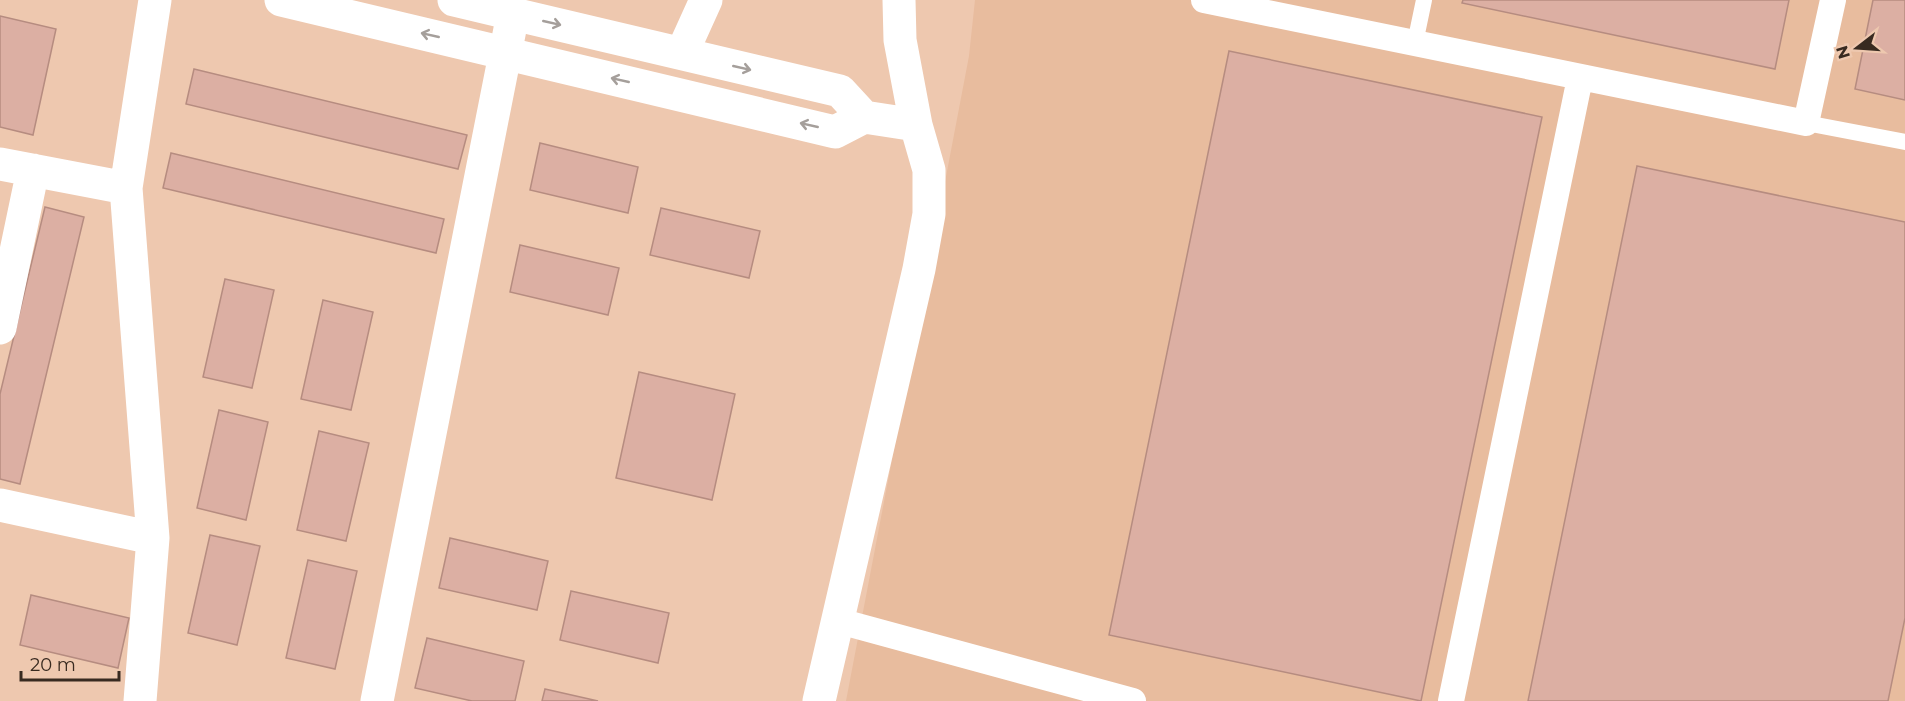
<svg xmlns="http://www.w3.org/2000/svg" width="1905" height="701" viewBox="0 0 1905 701" font-family="Montserrat,sans-serif">
	<style>
		.built { fill: #e8bc9e }
		.building { fill: #dcafa3; stroke: #b68c80; stroke-width: 1.5 }
		.lines { fill: none; stroke-linecap: round; stroke-linejoin: round }
		.service { stroke: #fff; stroke-width: 16 }
		.pedestrian { stroke: #fff; stroke-width: 26 }
		.minor { stroke: #fff; stroke-width: 33 }
		.tertiary { stroke: #fff; stroke-width: 33 }
		.oneway { stroke: #a59f9b }
	</style>
	<rect width="100%" height="100%" fill="#eec8af"/>
	<path class="built" d="M975,0h930v701h-1059l123,-645z"/>
	<path class="building" d="M1463,0h326l-14,69 -313,-66z
		M1873,0h32v100l-50,-11z
		M0,16l56,13 -23,106 -33,-8z
		M1229,51l313,66 -121,584 -312,-66z
		M194,69l273,66 -9,34 -272,-65z
		M540,143l98,24 -10,46 -98,-23z
		M171,153l273,66 -8,34 -273,-65z
		M1637,166l268,56v396l-17,83h-360z
		M45,207l39,10 -64,267 -20,-5v-85z
		M661,208l99,23 -11,47 -99,-23z
		M520,245l99,23 -11,47 -98,-23z
		M225,279l49,11 -22,98 -49,-11z
		M323,300l50,12 -22,98 -50,-11z
		M639,372l96,22 -23,106 -96,-22z
		M219,410l49,12 -22,98 -49,-12z
		M319,431l50,12 -23,98 -49,-11z
		M210,535l50,11 -23,99 -49,-12z
		M450,538l98,23 -11,49 -98,-22z
		M308,560l49,11 -22,98 -49,-11z
		M571,591l98,22 -11,50 -98,-23z
		M31,595l98,23 -11,50 -98,-23z
		M427,638l97,23 -9,40h-43l-57,-13z
		M545,689l53,12h-56z"/>
	<g class="lines">
		<path class="service" d="M1415,43l9,-43
			M1806,123l99,19"/>
		<path class="pedestrian" d="M1204,0l602,123 27,-123
			M839,621l294,80
			M1451,701l129,-623"/>
		<path class="minor" d="M682,53l24,-53
			M0,164l126,24
			M0,328l33,-158
			M0,505l153,33
			M140,701l13,-163 -27,-350 29,-188
			M377,701l136,-687"/>
		<path class="tertiary" d="M281,0l554,132 29,-15 52,8
			M454,0l386,91 24,26
			M819,701l100,-432 10,-55v-44l-13,-45 -16,-85 -1,-40"/>
	</g>
	<defs><path id="oneway-shaft" d="M-6 0H5M1.5-3L5.5 0L1.5 3" fill="none" stroke-width="1.6" stroke-linecap="round" stroke-linejoin="round" transform="scale(1.5)"/></defs>
	<g class="oneway">
		<use href="#oneway-shaft" transform="translate(552 23) rotate(13)"/>
		<use href="#oneway-shaft" transform="translate(430 35) rotate(-167)"/>
		<use href="#oneway-shaft" transform="translate(742 68) rotate(13)"/>
		<use href="#oneway-shaft" transform="translate(620 80) rotate(-167)"/>
		<use href="#oneway-shaft" transform="translate(809 125) rotate(-167)"/>
	</g>
	<g transform="translate(1857 48) rotate(253)" stroke="#eec8af" stroke-width="4.5" paint-order="stroke">
	<path d="M0-4.5L10 22L0 15L-10 22Z" fill="#382a20"/>
	<text y="-9" font-size="16" font-weight="bold" text-anchor="middle" fill="#382a20">N</text>
	</g>
	<path d="M21 671v9h98v-9" fill="none" stroke="#382a20" stroke-width="3"/>
	<text x="30" y="671" font-size="18" fill="#382a20" stroke="#eec8af" stroke-width="4.5" paint-order="stroke">20 m</text>
</svg>
